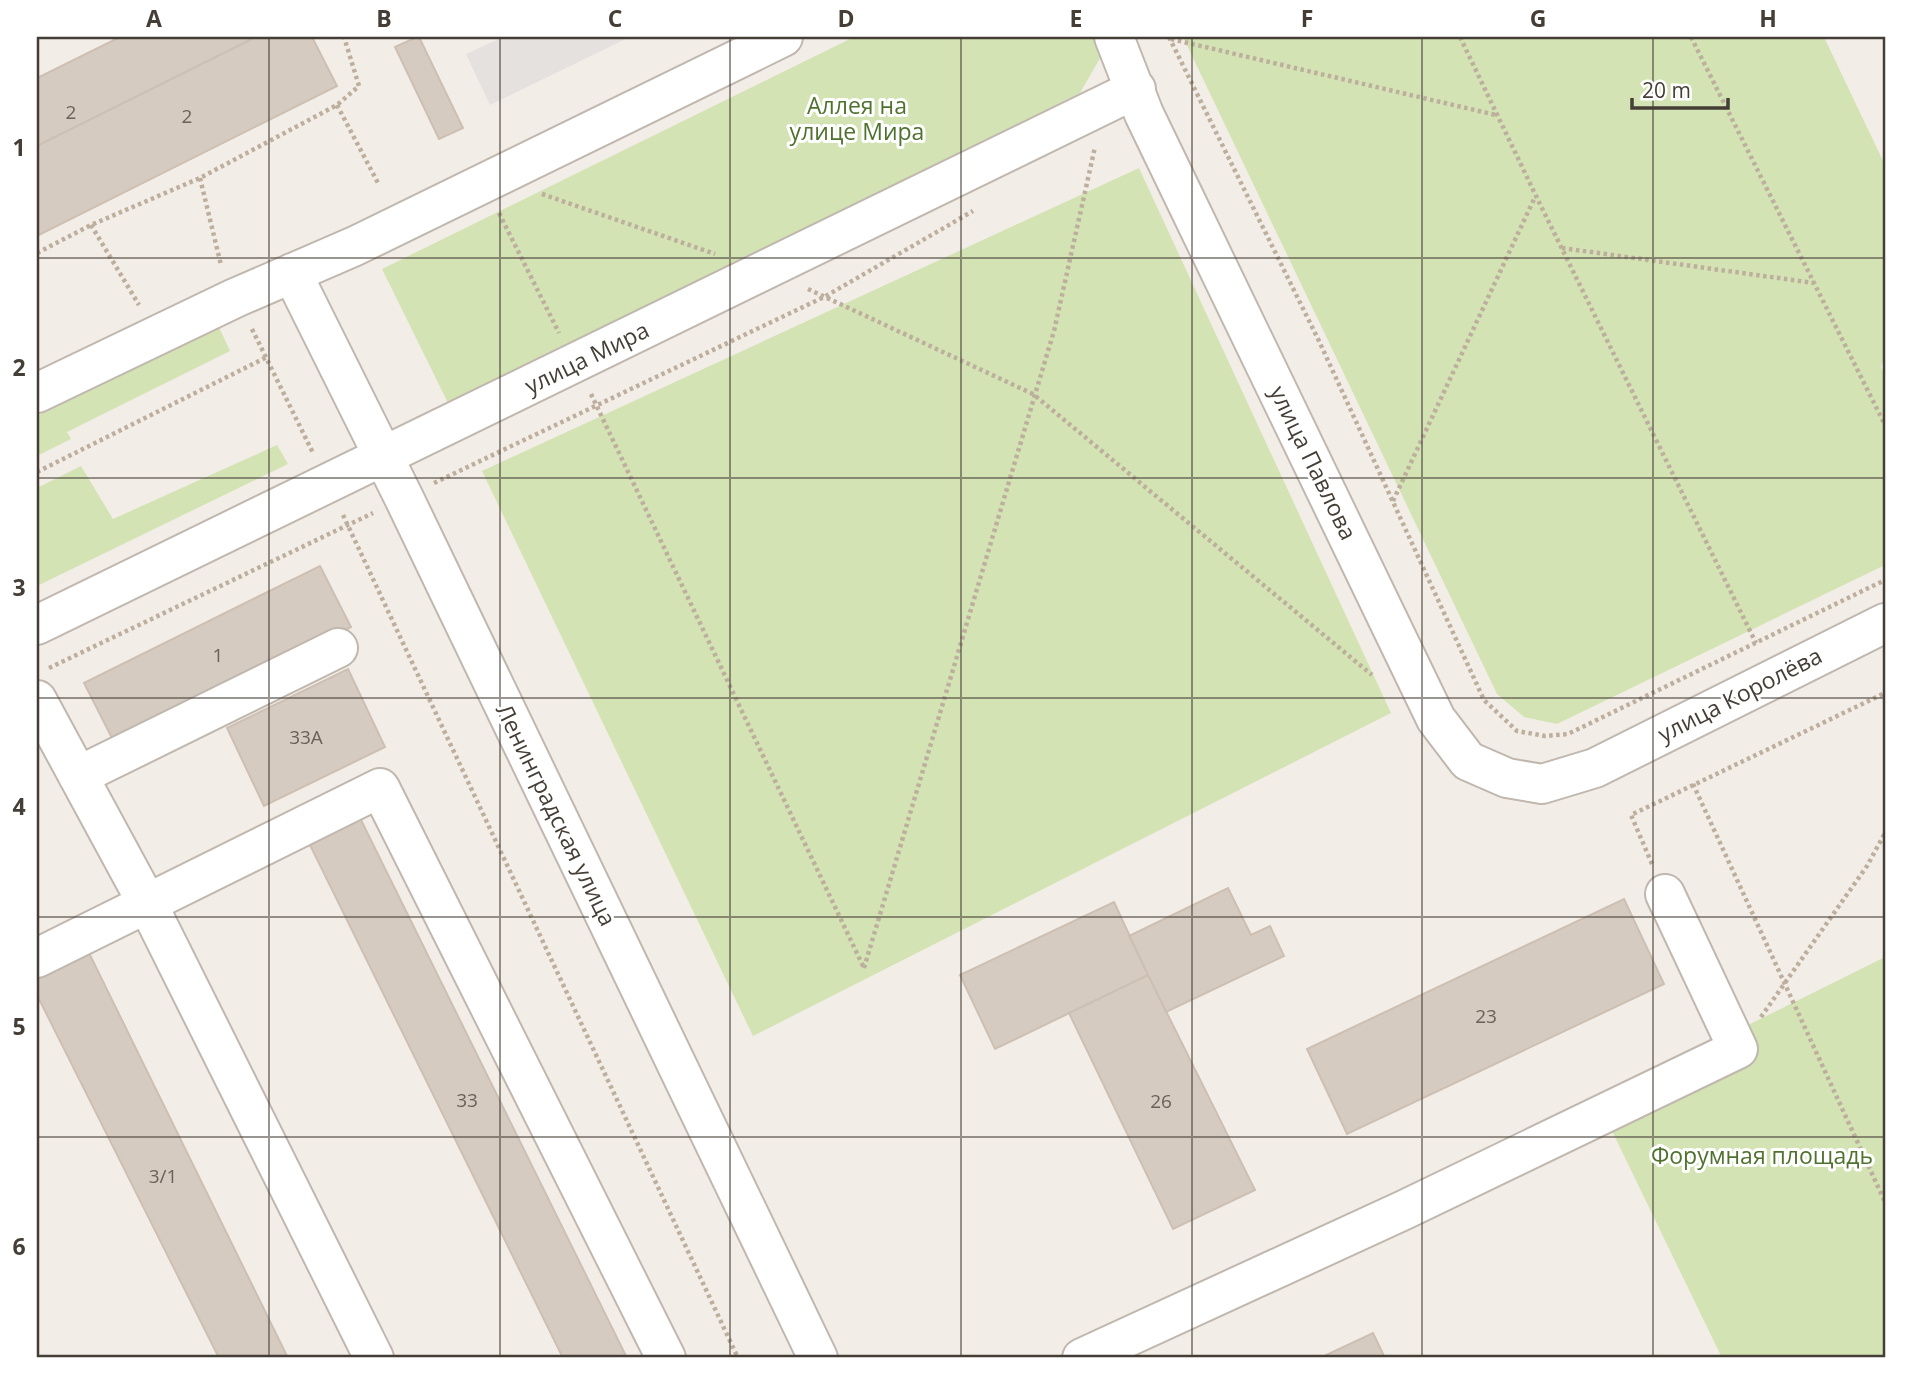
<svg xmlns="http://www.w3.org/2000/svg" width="1922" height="1395" viewBox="0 0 1922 1395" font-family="'Open Sans',sans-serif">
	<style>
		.green { fill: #d3e3b3 }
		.parking { fill: #e4e1df }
		.building { fill: #d6cbc1; stroke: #cdbfb2; stroke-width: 2 }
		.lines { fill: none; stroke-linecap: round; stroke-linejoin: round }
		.minor-casing { stroke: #c0b7ae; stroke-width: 42 }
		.path { stroke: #bdae9d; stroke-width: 4.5; stroke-dasharray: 3.5 3.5; stroke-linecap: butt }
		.minor { stroke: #fff; stroke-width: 38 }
		.grid { fill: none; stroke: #453e37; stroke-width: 2; stroke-opacity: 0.55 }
		.labels { text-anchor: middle; stroke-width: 6; stroke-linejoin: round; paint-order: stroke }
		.number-label { font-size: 19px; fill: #69615a }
		.park-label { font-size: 23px; fill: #50722f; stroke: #fff }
		.street-label { font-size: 23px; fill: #453e37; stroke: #fff }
		.neatline { fill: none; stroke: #453e37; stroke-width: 2.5 }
		.grid-label { font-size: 23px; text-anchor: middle; font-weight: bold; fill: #453e37 }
	</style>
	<rect width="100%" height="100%" fill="#f2eee7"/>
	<path class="green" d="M854,37h246l6,11 -26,45 -632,310 -66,-134z
		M1183,37h641l61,128v191l-4,11 4,9v189l-328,159 -33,-7 -27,-23z
		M1139,168l252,545 -638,323 -271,-565z
		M218,325l12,26 -163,81 4,7 -34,17v-40z
		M277,445l11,19 -251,122v-98l44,-22 32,53z
		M1885,957v401h-163l-125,-258z"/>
	<path class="parking" d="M503,37h127l-140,68 -24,-51z"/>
	<path class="building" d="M120,37h136l-219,109v-68z
		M256,37h56l25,49 -300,150v-90z
		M417,37h2l44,91 -24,11 -44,-92z
		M320,566l31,61 -236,117 -31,-61z
		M348,669l37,78 -121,59 -37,-78z
		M359,816l268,542h-64l-255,-517z
		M1228,888l23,47 19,-9 14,30 -118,56 -37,-76z
		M1624,899l40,85 -317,150 -40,-85z
		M1114,902l34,73 -153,74 -35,-74z
		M88,951l200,407h-69l-182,-363v-18z
		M1148,975l107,215 -82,39 -104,-216z
		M1373,1333l12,25h-65z"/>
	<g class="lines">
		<g class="minor-casing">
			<path id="minor" d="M1114,37l30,77 292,605 32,42 39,17 35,6 53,-16 290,-145
				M292,273l112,225 414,860
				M37,393l198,-95 120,-52 428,-209
				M37,625l1099,-536
				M37,700l110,203 227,455
				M78,776l260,-128
				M37,958l343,-170 286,570
				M1082,1358l322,-148 334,-161 -73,-155"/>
		</g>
		<path class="path" d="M1169,37l150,304 165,359 33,31 28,5 23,-2 317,-154
			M1460,37l76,159 220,447
			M1691,37l194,388
			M1171,39l325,76
			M337,105l41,78
			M200,178l21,87
			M542,194l173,60
			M499,213l60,120
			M91,225l48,80
			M1562,248l252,35
			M37,253l54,-28 109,-47 137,-73 22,-19 -15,-49
			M808,289l225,105 339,281
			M252,329l61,124
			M591,394l273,574
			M37,472l230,-115
			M434,483l392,-187 147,-85
			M1393,501l142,-304
			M343,515l395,843
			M49,668l324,-155
			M1693,784l192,418
			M1652,864l-21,-49 254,-122
			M864,968l190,-637 41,-184
			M1761,1017l106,-151 18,-33"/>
		<use href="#minor" class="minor"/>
	</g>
	<path class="grid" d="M269,37v1321M500,37v1321M730,37v1321M961,37v1321M1192,37v1321M1422,37v1321M1653,37v1321M37,258h1848M37,478h1848M37,698h1848M37,917h1848M37,1137h1848"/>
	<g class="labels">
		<g class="number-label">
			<text x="71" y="119">2</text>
			<text x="187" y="123">2</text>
			<text x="218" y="662">1</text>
			<text x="306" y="744">33А</text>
			<text x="1486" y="1023">23</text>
			<text x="467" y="1107">33</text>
			<text x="1161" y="1108">26</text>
			<text x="163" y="1183">3/1</text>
		</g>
		<g class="park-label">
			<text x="857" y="114">Аллея на<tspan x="857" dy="26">улице Мира</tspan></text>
			<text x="1762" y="1164">Форумная площадь</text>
		</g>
		<g class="street-label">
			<text transform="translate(587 358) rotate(-26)" y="8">улица Мира</text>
			<text transform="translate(1313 463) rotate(64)" y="8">улица Павлова</text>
			<text transform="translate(1740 695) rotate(-27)" y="8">улица Королёва</text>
			<text transform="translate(556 815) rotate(64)" y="8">Ленинградская улица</text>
		</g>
	</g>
	<rect width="1922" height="1395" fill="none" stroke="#ffffff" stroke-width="77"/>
	<path d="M1632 98v10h96v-10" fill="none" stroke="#453e37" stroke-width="3.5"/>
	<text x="1642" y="98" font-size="21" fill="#453e37" stroke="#ffffff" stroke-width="5" paint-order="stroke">20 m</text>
	<rect x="38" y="38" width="1846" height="1318" class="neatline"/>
	<g class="grid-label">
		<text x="154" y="27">A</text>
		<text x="384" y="27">B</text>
		<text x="615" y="27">C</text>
		<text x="846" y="27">D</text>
		<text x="1076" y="27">E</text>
		<text x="1307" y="27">F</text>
		<text x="1538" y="27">G</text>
		<text x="1768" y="27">H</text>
		<text x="19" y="156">1</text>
		<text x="19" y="376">2</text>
		<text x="19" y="596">3</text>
		<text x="19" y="815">4</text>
		<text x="19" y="1035">5</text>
		<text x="19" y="1255">6</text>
	</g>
</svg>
